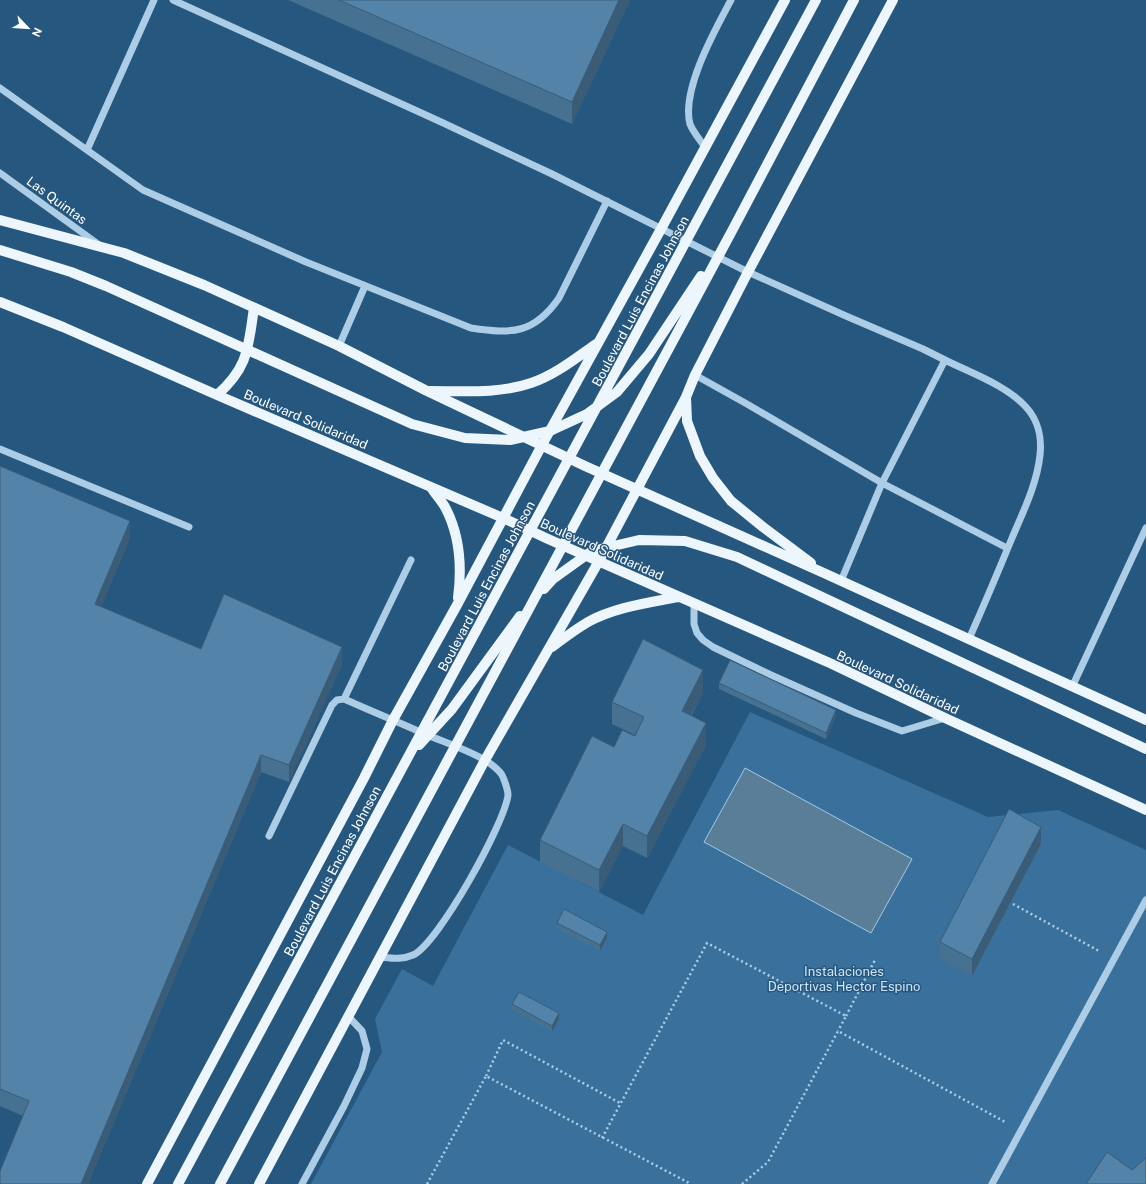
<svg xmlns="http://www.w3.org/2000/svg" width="1146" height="1184" viewBox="0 0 1146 1184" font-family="'Public Sans',sans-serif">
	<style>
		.green { fill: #3a719c }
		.water { fill: #5a7d98; stroke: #a1c9e6 }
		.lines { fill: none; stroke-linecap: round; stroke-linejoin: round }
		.path { stroke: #accde5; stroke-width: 2.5; stroke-dasharray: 2 3; stroke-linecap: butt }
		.minor { stroke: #accde5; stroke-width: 7 }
		.major { stroke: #edf5fd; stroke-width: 10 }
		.major-bridge { stroke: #edf5fd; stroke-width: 10 }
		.wall { fill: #477191 }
		.shaded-wall { fill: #3a5c76 }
		.building { fill: #5383a9; stroke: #3a5c76 }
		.labels { text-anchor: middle; stroke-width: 3; stroke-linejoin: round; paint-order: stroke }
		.street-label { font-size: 13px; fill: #fff; stroke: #26577f }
		.park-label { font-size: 13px; fill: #cfe5f5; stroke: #26577f }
	</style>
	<rect width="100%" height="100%" fill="#26577f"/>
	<path class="green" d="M750,712l238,105 70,-7 88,40v334h-835l71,-132 -7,-33 27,-50 31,17 75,-141 135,70z"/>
	<path class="water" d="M745,768l167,91 -41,74 -167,-91z"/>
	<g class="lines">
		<path class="path" d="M1013,904l86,47
			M846,1016l29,-56
			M486,1076l17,-36 117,63
			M602,1138l105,-195 139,73 -8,15
			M427,1184l59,-108 205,108
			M742,1184l26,-22 70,-131 169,92"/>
		<path class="minor" d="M173,0l266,121 113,53 196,98 98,44 77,33 22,11 -63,123 -41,98
			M0,88l143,102 163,72 165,66c41,6 63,6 88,-30l48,-97
			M705,147c-5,-7 -12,-15 -15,-23 -9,-34 25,-94 41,-124
			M87,150l67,-150
			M0,173l98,71
			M339,346l26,-60
			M945,360c26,13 61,25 81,47 12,13 16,31 14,48 -3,29 -17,57 -28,83 -14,34 -28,67 -43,101
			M695,375l52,29 135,79 125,65
			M0,449l189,78
			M694,604v20l3,9 6,7 10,7 58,28 85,38 46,18 43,-13
			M1073,685l73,-157
			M344,699l67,-139
			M269,836l63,-131 5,-5 7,-1c27,12 54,23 81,35 19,8 40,15 58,25 6,3 16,11 19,16 2,4 6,15 6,20 -3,28 -70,149 -95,160 -11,5 -22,3 -33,2
			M302,1184l42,-78 18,-38 5,-19 -5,-18 -14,-15
			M992,1184l154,-284"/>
		<path class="major" d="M0,220l124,33 80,32 135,61 88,45 158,75 241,108 320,146
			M0,302l63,25 154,68 286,123 45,21 284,125 113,54 201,92
			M430,391c33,0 69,3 101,-8 24,-8 45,-25 65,-39
			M217,395c32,-28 31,-48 37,-87
			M431,487c4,7 10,13 14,20 15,28 17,60 13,91
			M811,563l-48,-36 -32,-26 -18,-23 -13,-22 -13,-35 -1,-24 9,-22 53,-103 145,-272
			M552,647c12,-9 24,-18 36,-25 27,-15 60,-19 90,-25
			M147,1184l217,-406 29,-58 64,-115 85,-160 119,-216 124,-229
			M259,1184l226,-424 114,-199 87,-164"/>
		<path class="major-bridge" d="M0,250l71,22 35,14 306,138 53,14 45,2 40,-9 37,-17 30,-22 32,-38 52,-78
			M544,589l9,-10 39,-28 47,-11 46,1 52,16 409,192
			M419,745l33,-36 68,-93
			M178,1184l638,-1184
			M220,1184l513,-955 121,-229"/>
	</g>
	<path class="wall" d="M288,0h342l-58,124z
		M0,466l130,72 -29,69 100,42 141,15 -53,118 -28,-10 -173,412h-88l23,-68 -23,-10z
		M719,683l117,33 -10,23 -107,-50z
		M703,692l-11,23 14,30 -59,113 -24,-12 -24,46 -59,-30v-22l74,-93 21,-12 -23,-11v-22z
		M1041,844l-69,132 -32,-17v-17z
		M557,923l50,15 -7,13 -43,-22z
		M512,1004l47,15 -7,13 -40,-22z"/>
	<path class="shaded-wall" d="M619,0h11l-58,124v-22z
		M130,521v17l-35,84v-18z
		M342,647v17l-53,118v-17z
		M703,670v22l-21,41v-22z
		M836,710v6l-10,23v-6z
		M706,723v22l-59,113v-22z
		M261,755v17l-173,412h-7z
		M623,824v22l-24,46v-22z
		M1041,827v17l-69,132v-17z
		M607,932v6l-7,13v-6z
		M559,1013v6l-7,13v-6z"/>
	<path class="building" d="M339,0h280l-47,102z
		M0,466l130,55 -35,83 106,45 23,-55 118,53 -53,118 -28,-10 -180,429h-81v-13l29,-70 -29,-12z
		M643,639l60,31 -21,41 24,12 -59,113 -24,-12 -24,46 -59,-30 52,-104 22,11 8,-17 13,6 9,-19 -32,-15z
		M730,660l106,50 -10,23 -107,-50z
		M1009,809l32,18 -69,132 -32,-17z
		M564,909l43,23 -7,13 -43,-22z
		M519,992l40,21 -7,13 -40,-22z
		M1107,1152l25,18 14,-12v26h-60z"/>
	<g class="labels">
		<g class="street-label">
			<text transform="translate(57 200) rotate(36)" y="5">Las Quintas</text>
			<text transform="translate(640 301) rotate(-62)" y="5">Boulevard Luis Encinas Johnson</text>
			<text transform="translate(306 419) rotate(23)" y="5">Boulevard Solidaridad</text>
			<text transform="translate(602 549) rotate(24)" y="5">Boulevard Solidaridad</text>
			<text transform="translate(486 586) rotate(-62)" y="5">Boulevard Luis Encinas Johnson</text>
			<text transform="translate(898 682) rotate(25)" y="5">Boulevard Solidaridad</text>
			<text transform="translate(332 871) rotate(-62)" y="5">Boulevard Luis Encinas Johnson</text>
		</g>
		<g class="park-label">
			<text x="844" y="976">Instalaciones<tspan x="844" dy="15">Deportivas Hector Espino</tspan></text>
		</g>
	</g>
	<g transform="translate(28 28) rotate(115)" stroke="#26577f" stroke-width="3" paint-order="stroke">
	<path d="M0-3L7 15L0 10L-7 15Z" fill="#ffffff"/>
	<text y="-6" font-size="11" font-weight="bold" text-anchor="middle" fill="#ffffff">N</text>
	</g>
</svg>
